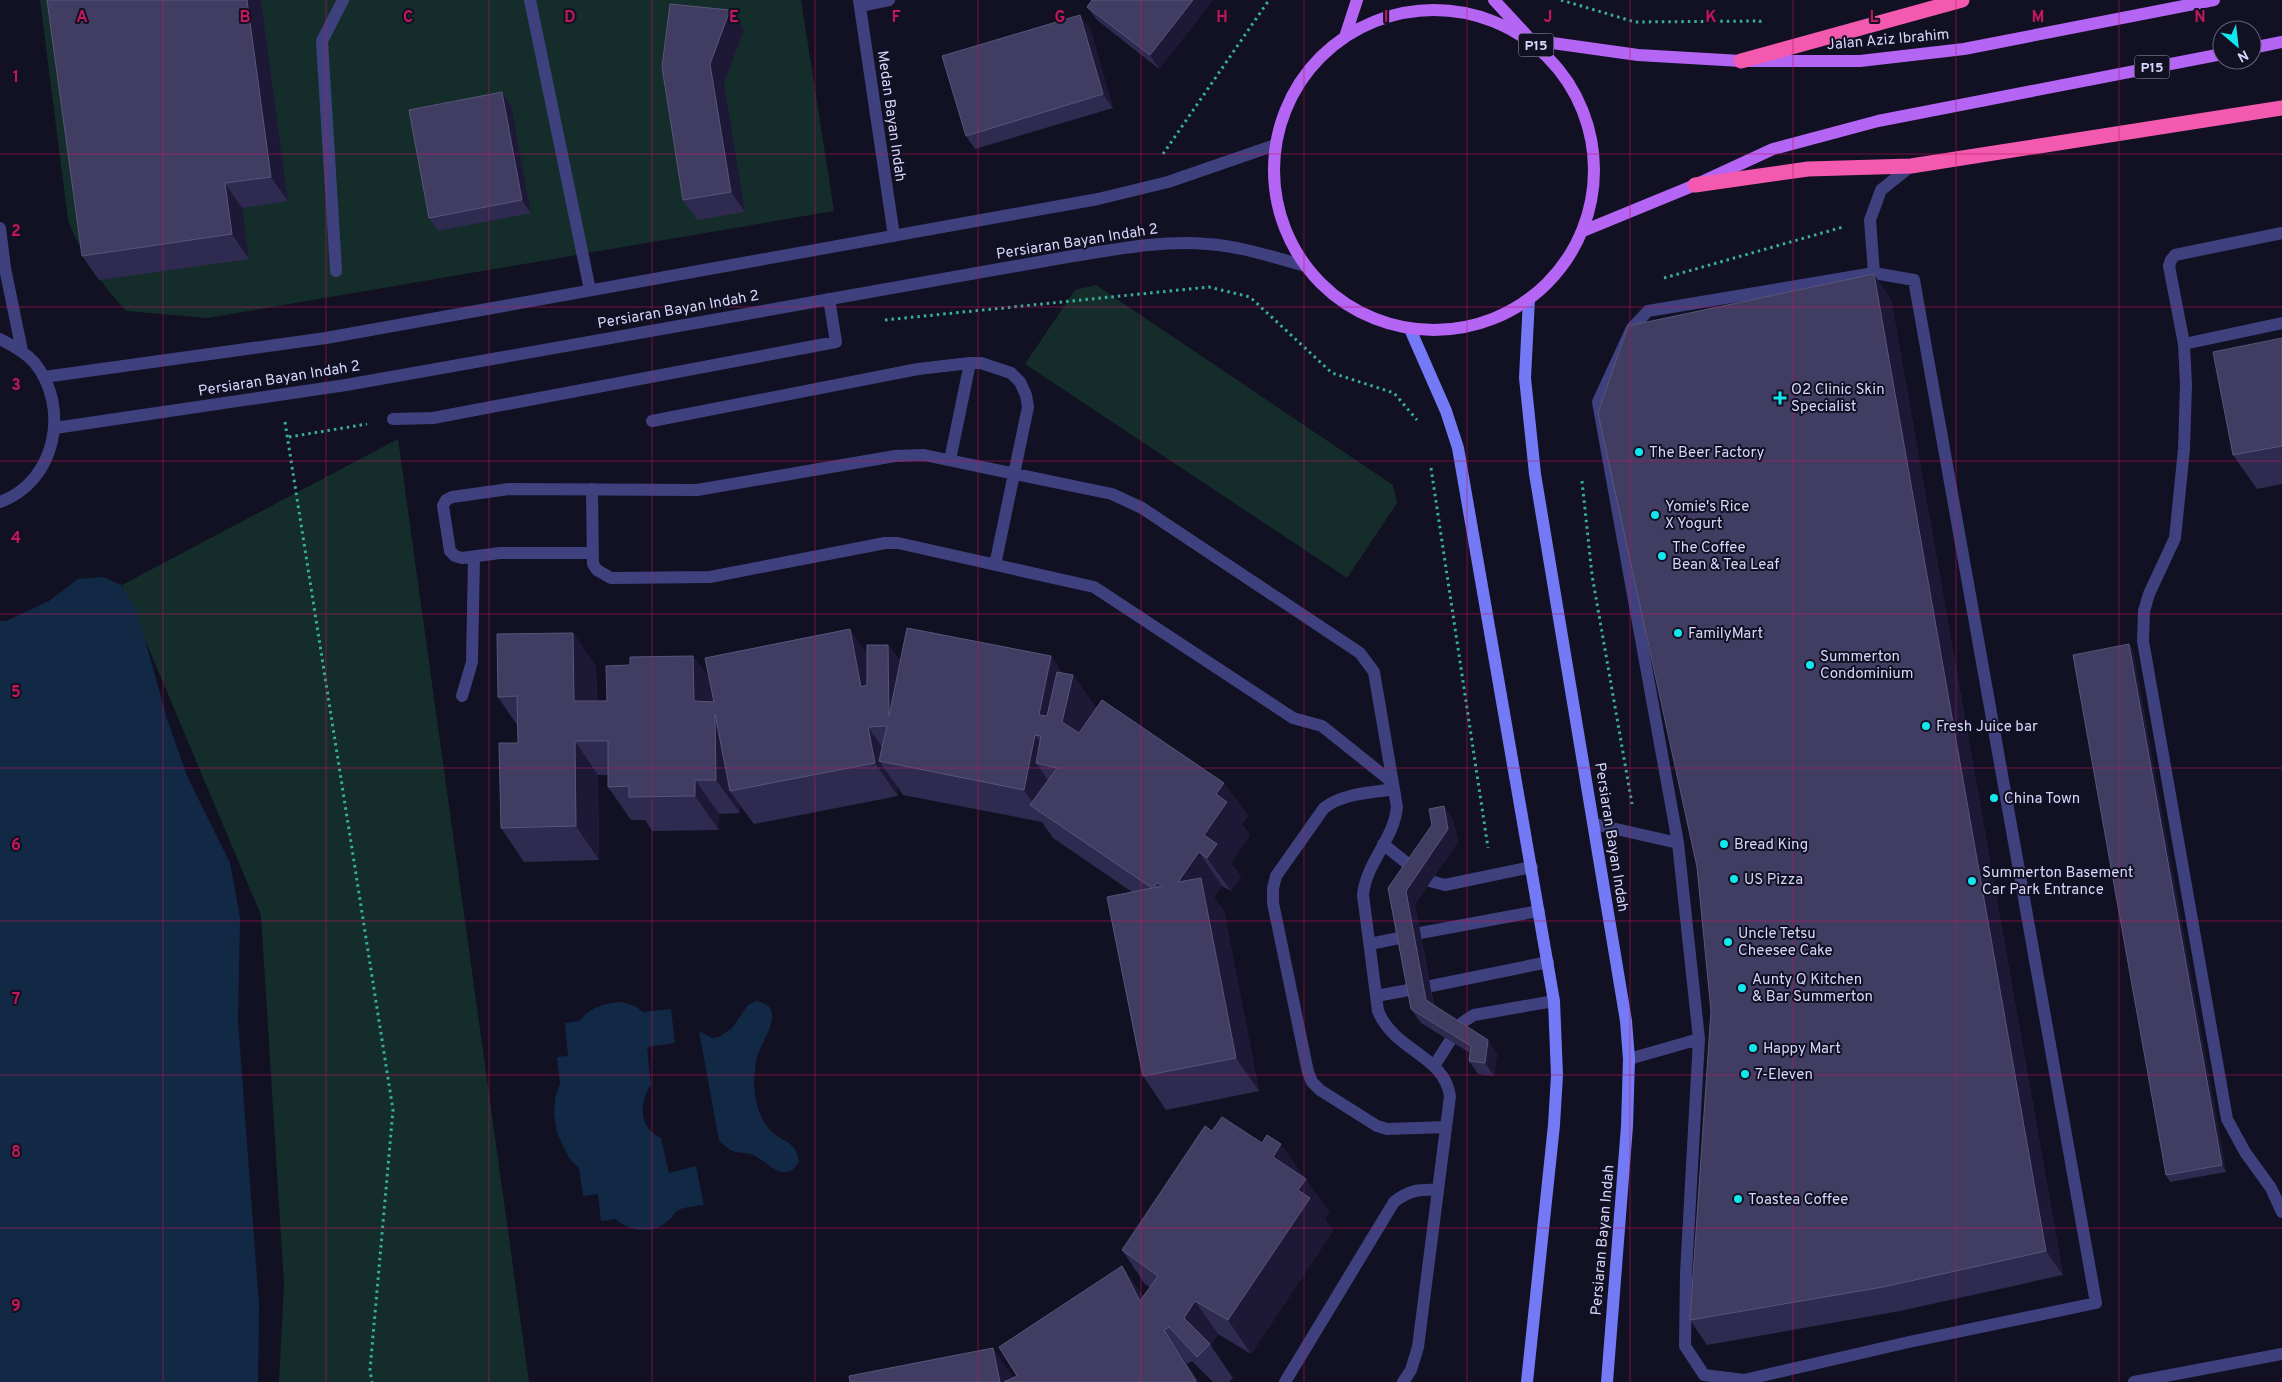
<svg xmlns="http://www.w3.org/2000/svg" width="2282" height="1382" viewBox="0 0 2282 1382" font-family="Overpass,sans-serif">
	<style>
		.green { fill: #142d2a }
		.water { fill: #122946 }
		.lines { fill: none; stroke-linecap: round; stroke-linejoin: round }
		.path { stroke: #38ae9e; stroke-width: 3; stroke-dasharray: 2.5 4; stroke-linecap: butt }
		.lane { stroke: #3f417f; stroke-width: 12 }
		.street { stroke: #3f417f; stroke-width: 12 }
		.secondary { stroke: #747af5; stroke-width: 12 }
		.primary { stroke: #b465f4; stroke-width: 12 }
		.highway { stroke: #f35aaf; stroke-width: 15 }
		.wall { fill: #2f2b50 }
		.shaded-wall { fill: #1c1836 }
		.building { fill: #413d62; stroke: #58557a; fill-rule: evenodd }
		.grid { fill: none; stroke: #c2185b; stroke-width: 1; stroke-opacity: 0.55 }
		.poi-dot { fill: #11e7ec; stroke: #121023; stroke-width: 2 }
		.labels { text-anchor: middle; stroke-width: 4; stroke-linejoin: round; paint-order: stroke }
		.shield { fill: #121023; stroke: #9c9bbb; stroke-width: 1 }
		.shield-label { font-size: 14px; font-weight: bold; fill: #d7d6fc }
		.street-label { font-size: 15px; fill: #d7d6fc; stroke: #121023 }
		.poi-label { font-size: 15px; fill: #d7d6fc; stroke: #121023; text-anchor: start }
		.grid-label { font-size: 16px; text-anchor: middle; font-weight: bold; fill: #c2185b; stroke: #121023; stroke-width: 4; stroke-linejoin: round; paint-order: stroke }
	</style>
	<rect width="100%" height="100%" fill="#121023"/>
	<path class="green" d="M40,0h761l33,211 -627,107 -81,-7c-26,-29 -44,-54 -58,-91z
		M1096,285l297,200 4,18 -50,75 -322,-214 50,-74z
		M398,439l131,943h-250l5,-97 -23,-370 -139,-330z"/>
	<path class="water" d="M103,577l18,8 16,26 31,111 19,54 43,87 10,54 -2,104 21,284 -1,77h-258v-761h6l43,-20 29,-22z
		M756,1001c33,6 6,38 1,56 -2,7 -2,16 -3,23 0,17 4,36 16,50 13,13 26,10 29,32 -14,22 -28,3 -42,-5 -15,-9 -20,3 -38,-17l-20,-109 13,7 7,-1 13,-9 16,-23z
		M622,1002l13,4 8,6 28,-3 4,34 -28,4 4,38c-12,17 -13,43 10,53l8,35 27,-7 8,39c-7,1 -22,2 -27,6 -3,2 -5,7 -8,9 -17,15 -37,12 -54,-1l-14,2 -3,-27 -15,2 -4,-28 -10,-10 -12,-25 -3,-19 1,-16 5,-14 -3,-27 11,-1 -3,-33 14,-2c12,-14 25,-18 43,-19z"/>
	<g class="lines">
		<path class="path" d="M1561,0l74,22 125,-1 1,5
			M1163,154l106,-154
			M1664,278l179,-51
			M885,320l324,-33 41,10 82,76 62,20 23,27
			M285,422l108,688 -23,260 2,12
			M289,437l78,-13
			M1431,468l57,380
			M1582,481l10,94 40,229"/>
		<path class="lane" d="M530,0l60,290
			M2282,233l-107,22 -4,5 -2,6 15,78 2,41 -2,64 -9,89 -26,56 -5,17 -1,30 84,478 18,33 26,36 11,24
			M336,271l-14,-230 21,-41
			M1874,273l40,7 182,1023 -187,39 -165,38 -40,-5 -19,-29 1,-72 13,-235 -21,-196 -80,-441 34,-74 16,-17z
			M1874,273l-4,-53 11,-30 30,-24
			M2184,344l98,-21
			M393,419l40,-1 403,-76 -7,-43
			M652,421l266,-52 52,-6h11l30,10 9,9 6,13 2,12 -33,158
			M950,460l20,-97
			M592,489l1,75 4,6 14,8 99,-1 175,-34h13l196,44 199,131 29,8 70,56
			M593,553h-93l-38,5 -7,-2 -5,-5 -7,-45 3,-6 6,-3 57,-8 188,1 198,-34 29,-1 188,39 30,14 218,145 14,19 23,135c-3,32 -31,56 -34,88l15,116c17,41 66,44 72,85l-32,251 -7,23 -8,12
			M462,696l10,-34 2,-105
			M1394,789c-23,4 -51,4 -70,19l-48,68 -3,12v15l35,169 4,10 8,8 57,36 10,3 59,-2
			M1594,824l84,19
			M1383,844l35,28
			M1430,881l15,4 87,-18
			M1420,933l119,-22
			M1370,944l34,-7
			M1431,986l117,-24
			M1376,996l38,-7
			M1459,1028l4,-6 11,-7 80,-14
			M1629,1059l70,-20
			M1434,1066l16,-25
			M1285,1382l109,-180c15,-12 26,-13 44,-12"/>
		<path class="street" d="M859,0l35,236
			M860,6l29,-6
			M0,228l5,40 17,83
			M0,339c12,6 25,13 34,23 37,45 22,120 -34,140
			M44,377l282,-39 772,-139 70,-17 107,-37
			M55,428l291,-43 721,-128c46,-7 93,-17 140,-13 33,2 66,13 98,22
			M2134,1382l148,-28"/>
		<path class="secondary" d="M1529,299l-4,79 10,96 91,547 3,38 -2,67 -20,256
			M1410,329l36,82 12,37 96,553 3,74 -3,50 -27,257"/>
		<path class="primary" d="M1494,0l37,40 107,15 103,6h119l104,-12 250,-49
			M1274 170a160 160 0 1 1 320 0a160 160 0 1 1-320 0Z
			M1345,37l12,-37
			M2252,48l30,-6
			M1583,231l112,-46 78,-36 105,-28 344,-67"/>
		<path class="highway" d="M1741,61l221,-61
			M1695,185l113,-16 103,-3 371,-58"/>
	</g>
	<path class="wall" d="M47,0h214l27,201 -46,7 7,51 -150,21 -17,-24z
		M1213,0l-54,69 -62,-49 -10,-13z
		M730,10l14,20 -20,53 21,129 -48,8 -14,-20z
		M1090,28l23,80 -138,41 -9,-13z
		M502,92l9,13 20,108 -93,18 -9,-13z
		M1891,299l172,976 -163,36 -193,34 -17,-25 21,-309 -14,-144z
		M2282,338v146l-25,5 -24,-34z
		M573,633l23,34 1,34h10l23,-36 63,-9 16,22 158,-24 21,-9 12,16 151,-5 11,17 11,2 23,33 128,75 24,33 -6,8 8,11 -19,28 10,14 -10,14 -9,-5 -8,11 10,14 35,180 -93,19 -23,-34 -11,-184 -79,-54 -11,-16 -139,-27 -7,-10 2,11 -144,28 -15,-20 1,9 -21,1v16l-67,1 -7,-11h-14l-23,-33v-12h-10l1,85 -75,2 -23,-34 17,-85 -1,-18 -19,-28z
		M2129,644l4,7 93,521 -56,10 -4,-7z
		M1453,819l5,23 -43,62 19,101 63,48 -3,23 -16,-2 -9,-13 1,-8 -49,-30 -10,-14 -23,-121z
		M1212,1131l93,47 24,34 -4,7 8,12 -82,123 -33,-20 -7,12 22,32 -4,4h-16l-21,-21 -5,3 12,18h-349l164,-4 3,-2 105,-110 21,30 7,-9 -5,-3 -23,-34z"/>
	<path class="shaded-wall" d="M247,0h14l27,201 -17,-24z
		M1193,0h20l-54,69 -9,-14z
		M730,10l14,20 -20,53 21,129 -14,-20 -21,-128z
		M1080,15l10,13 23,80 -10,-14z
		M502,92l9,13 20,108 -9,-13z
		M225,183l17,25 7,51 -17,-25z
		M1874,274l17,25 172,976 -17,-24z
		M850,629l23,34 11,58 -23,-34z
		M573,633l23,34 1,67 -23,-33z
		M2129,644l4,7 93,521 -4,-7z
		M888,645l23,33 -22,38z
		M693,656l24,33 13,102 9,13 1,9 -24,-33 -22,-79z
		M1051,656l20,29 2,-10 23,33 -10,48 -47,-41z
		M868,727l23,33 -12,1 17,24 2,11 -23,-33z
		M1035,735l23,33 -22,-5 18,26 -15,22 -15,-21z
		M575,741l23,34 1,85 -23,-34z
		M695,780l24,34v16l-24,-34z
		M1224,783l24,33 -6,8 8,11 -19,28 10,14 -10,14 -24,-33 -3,-23 12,-41z
		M1444,806l9,13 5,23 -43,62 20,109 -9,-13 -20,-109z
		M1199,852l23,34 -8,11 10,14 35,180 -23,-33 -58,-176z
		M1488,1040l9,13 -3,23 -9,-13z
		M1281,1144l24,34 -9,12 -23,-33z
		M1306,1179l23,33 -4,7 8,12 -82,123 -23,-34 70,-130z
		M1122,1266l23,33 -5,2z
		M1195,1301l23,33 -7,12 -27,-28z
		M1164,1330l23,34 12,18h-2l-1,-1z
		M993,1348l23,33v1h-16z"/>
	<path class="building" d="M47,0h200l24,177 -46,6 7,51 -150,22z
		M1092,0h101l-43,55 -63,-48z
		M670,4l60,6 -20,54 21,128 -48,8 -21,-133z
		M1080,15l23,79 -137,42 -24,-80z
		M502,92l20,108 -93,18 -20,-108z
		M1874,274l172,977 -163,36 -193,33 21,-309 -14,-144 -99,-454 30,-87z
		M2282,338v108l-49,9 -20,-103z
		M907,628l144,28 -12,59 8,1 10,-44 16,3 -11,47 17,11 23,-33 122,83 -8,11 11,8 -23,33 13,9 -10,14 -8,-6 -21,30 23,-4 35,180 -93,18 -36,-179 45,-9 -122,-83 27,-37 -21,-5 5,-27 -6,-1 -11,55 -145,-29 8,-35 -19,1 7,36 -145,28 -15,-77 1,66h-21v16l-66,1v-11l-21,1v-46h-33l1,85 -75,2 -2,-85h19l-1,-47 -19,1 -1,-63 76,-1 1,68h33l-1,-35 24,-1v-8l63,-1 1,45 20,1 -9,-44 145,-29 11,58 6,-2v-40h21l1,71zM1157,882l6,4 -10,2z
		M2129,644l93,521 -56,10 -93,-520z
		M1444,806l4,23 -42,62 20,109 62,40 -3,23 -16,-2 2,-15 -60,-37 -23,-121 44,-63 -3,-16z
		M1222,1117l40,26 5,-8 14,9 -8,13 33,22 -8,11 12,8 -82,122 -33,-19 -11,17 26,26 -13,13 -28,-30 -5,3 32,51 -2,1h-190l13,-6 -18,-29 123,-81 18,35 18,-25 -36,-26 83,-124 7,5z
		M993,1348l7,34h-150l-1,-6z"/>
	<path class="grid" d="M163,0v1382M326,0v1382M489,0v1382M652,0v1382M815,0v1382M978,0v1382M1141,0v1382M1304,0v1382M1467,0v1382M1630,0v1382M1793,0v1382M1956,0v1382M2119,0v1382M0,154h2282M0,307h2282M0,461h2282M0,614h2282M0,768h2282M0,921h2282M0,1075h2282M0,1228h2282"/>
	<g class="poi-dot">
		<path d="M1777.5 390.5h5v5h5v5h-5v5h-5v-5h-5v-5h5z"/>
		<circle cx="1639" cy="452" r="5"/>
		<circle cx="1655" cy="515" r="5"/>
		<circle cx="1662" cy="556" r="5"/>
		<circle cx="1678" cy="633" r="5"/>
		<circle cx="1810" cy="665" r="5"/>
		<circle cx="1926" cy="726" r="5"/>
		<circle cx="1994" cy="798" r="5"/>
		<circle cx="1724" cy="844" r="5"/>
		<circle cx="1734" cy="879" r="5"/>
		<circle cx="1972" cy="881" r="5"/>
		<circle cx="1728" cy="942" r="5"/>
		<circle cx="1742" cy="988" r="5"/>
		<circle cx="1753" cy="1048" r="5"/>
		<circle cx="1745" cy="1074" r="5"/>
		<circle cx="1738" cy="1199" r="5"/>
	</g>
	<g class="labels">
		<g class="shield">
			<rect x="1518.5" y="33.5" width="35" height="23" rx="4"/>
			<rect x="2134.5" y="55.5" width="35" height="23" rx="4"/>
		</g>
		<g class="shield-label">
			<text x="1536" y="50">P15</text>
			<text x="2152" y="72">P15</text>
		</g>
		<g class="street-label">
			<text transform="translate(1888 39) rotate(-5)" y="5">Jalan Aziz Ibrahim</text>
			<text transform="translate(892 116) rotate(82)" y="5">Medan Bayan Indah</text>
			<text transform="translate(1077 241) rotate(-9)" y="5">Persiaran Bayan Indah 2</text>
			<text transform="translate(678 309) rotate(-10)" y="5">Persiaran Bayan Indah 2</text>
			<text transform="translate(279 378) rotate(-9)" y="5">Persiaran Bayan Indah 2</text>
			<text transform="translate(1612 837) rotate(81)" y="5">Persiaran Bayan Indah</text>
			<text transform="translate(1602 1240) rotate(-85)" y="5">Persiaran Bayan Indah</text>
		</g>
		<g class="poi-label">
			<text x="1791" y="394">O2 Clinic Skin<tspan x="1791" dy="17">Specialist</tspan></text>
			<text x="1649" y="457">The Beer Factory</text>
			<text x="1665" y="511">Yomie's Rice<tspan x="1665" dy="17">X Yogurt</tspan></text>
			<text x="1672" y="552">The Coffee<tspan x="1672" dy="17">Bean &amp; Tea Leaf</tspan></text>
			<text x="1688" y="638">FamilyMart</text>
			<text x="1820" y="661">Summerton<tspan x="1820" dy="17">Condominium</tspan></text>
			<text x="1936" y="731">Fresh Juice bar</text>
			<text x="2004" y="803">China Town</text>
			<text x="1734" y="849">Bread King</text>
			<text x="1982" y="877">Summerton Basement<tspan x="1982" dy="17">Car Park Entrance</tspan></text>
			<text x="1744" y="884">US Pizza</text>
			<text x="1738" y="938">Uncle Tetsu<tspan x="1738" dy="17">Cheesee Cake</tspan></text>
			<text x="1752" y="984">Aunty Q Kitchen<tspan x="1752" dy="17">&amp; Bar Summerton</tspan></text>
			<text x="1763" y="1053">Happy Mart</text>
			<text x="1755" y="1079">7-Eleven</text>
			<text x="1748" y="1204">Toastea Coffee</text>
		</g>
	</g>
	<g class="grid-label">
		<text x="82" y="22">A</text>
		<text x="245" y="22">B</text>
		<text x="408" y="22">C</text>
		<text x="570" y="22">D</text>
		<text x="734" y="22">E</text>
		<text x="896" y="22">F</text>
		<text x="1060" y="22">G</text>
		<text x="1222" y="22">H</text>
		<text x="1386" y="22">I</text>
		<text x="1548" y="22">J</text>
		<text x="1711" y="22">K</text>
		<text x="1874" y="22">L</text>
		<text x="2038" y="22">M</text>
		<text x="2200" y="22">N</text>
		<text x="16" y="82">1</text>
		<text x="16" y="236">2</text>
		<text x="16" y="390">3</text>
		<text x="16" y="543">4</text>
		<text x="16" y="697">5</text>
		<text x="16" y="850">6</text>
		<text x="16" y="1004">7</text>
		<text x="16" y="1157">8</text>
		<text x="16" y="1311">9</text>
	</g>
	<g transform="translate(2237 45) rotate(152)"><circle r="24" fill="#121023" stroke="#615f7a"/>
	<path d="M0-4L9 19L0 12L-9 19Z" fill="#11e7ec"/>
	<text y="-8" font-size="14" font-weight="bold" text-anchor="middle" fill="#d7d6fc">N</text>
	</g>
</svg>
